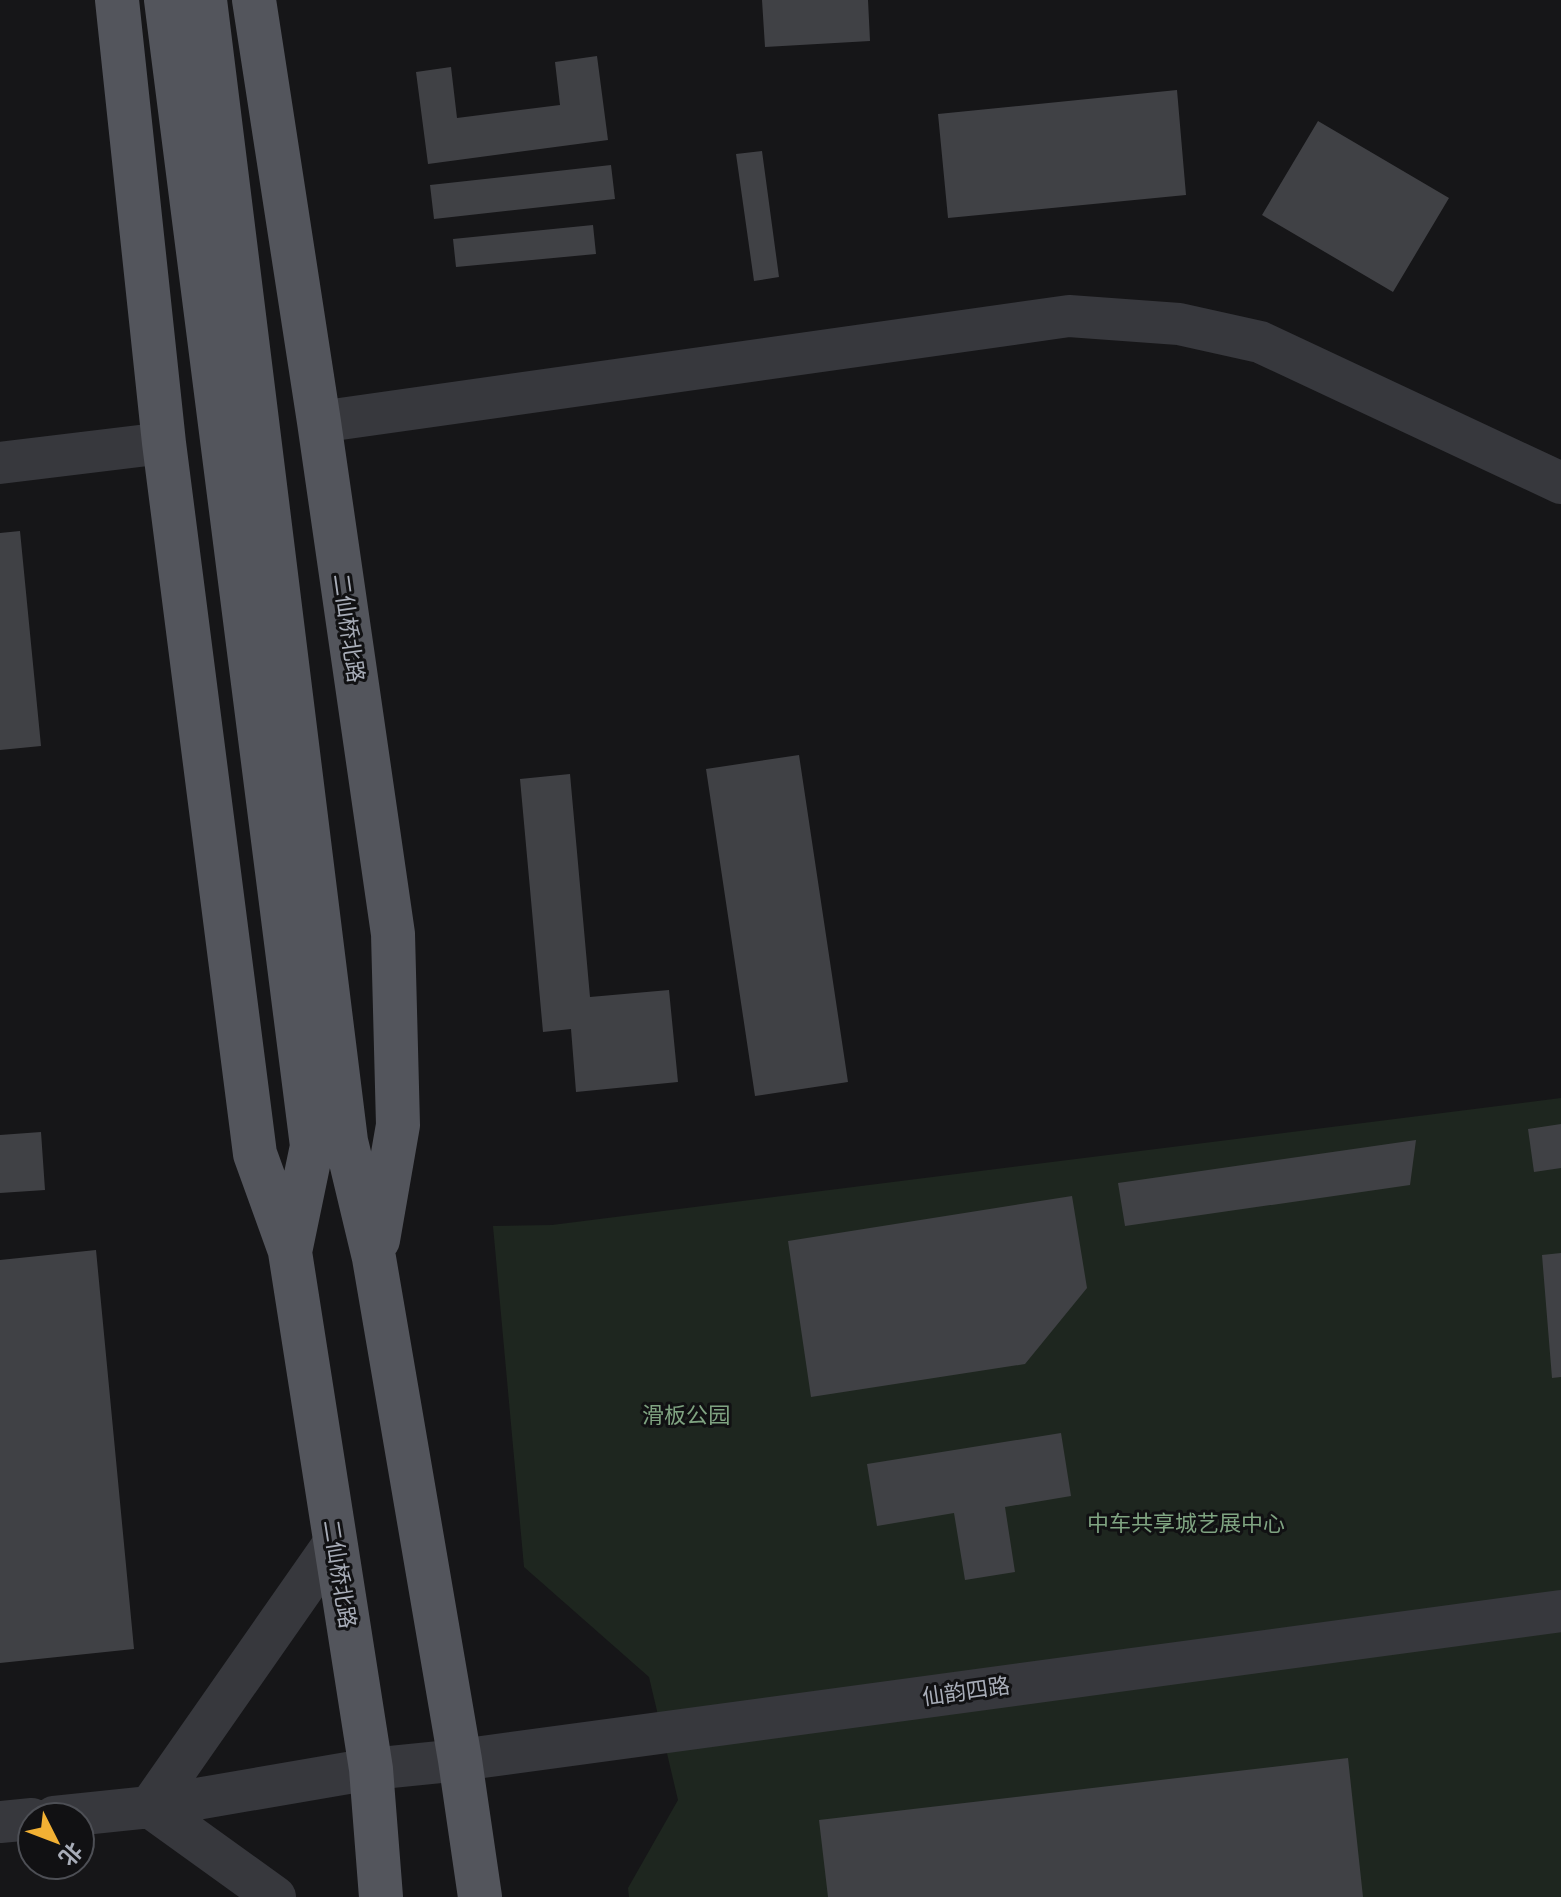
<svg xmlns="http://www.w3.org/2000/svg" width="1561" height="1897" viewBox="0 0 1561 1897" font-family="'Space Grotesk','Noto Sans SC',sans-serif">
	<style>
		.green { fill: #1e261f }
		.building { fill: #404145 }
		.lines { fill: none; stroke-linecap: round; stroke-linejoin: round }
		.minor { stroke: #37383d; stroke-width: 42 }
		.major { stroke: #53555c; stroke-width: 44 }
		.labels { text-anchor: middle; stroke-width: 6; stroke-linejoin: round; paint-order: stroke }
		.street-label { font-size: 22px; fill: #a8adb8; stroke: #111113 }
		.park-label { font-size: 22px; fill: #7fa381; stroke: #111113 }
	</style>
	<rect width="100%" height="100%" fill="#161618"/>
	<path class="green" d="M1561,1098v799h-932l-1,-9 50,-88 -29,-123 -125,-110 -31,-341 59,-1z"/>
	<path class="building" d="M762,0h106l2,41 -105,6z
		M597,56l11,84 -180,24 -12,-92 35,-5 6,51 103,-13 -5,-43z
		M1177,90l9,105 -238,23 -10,-104z
		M1318,121l131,77 -56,94 -131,-77z
		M762,151l17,126 -25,4 -18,-127z
		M611,165l4,34 -181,20 -4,-34z
		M593,225l3,29 -140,13 -3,-28z
		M20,531l21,215 -41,4v-217z
		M799,755l49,327 -93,14 -49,-327z
		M570,774l20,223 79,-7 9,92 -102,10 -5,-63 -28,3 -23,-253z
		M1561,1124v44l-27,4 -6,-43z
		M41,1132l4,58 -45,3v-58z
		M1416,1140l-6,45 -285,41 -7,-43z
		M1072,1196l15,92 -62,76 -214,33 -23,-156z
		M96,1250l38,399 -134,14v-403z
		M1561,1253v124l-9,1 -10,-123z
		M1061,1433l10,63 -66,11 10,65 -50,8 -11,-67 -77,13 -10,-62z
		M1348,1758l15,139h-535l-9,-77z"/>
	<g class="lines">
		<path class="minor" d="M319,422l750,-106 110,8 81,18 301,141
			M0,463l164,-20
			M54,1817l96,-10 221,-38 89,-9 1101,-149
			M0,1822l32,-3
			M275,1897l-125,-90 185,-265"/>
		<path class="major" d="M117,0l47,443 91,711 35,97
			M166,0l146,1146 -22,106 81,517 10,128
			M205,0l141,1141 28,117 86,502 20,137
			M254,0l65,422 74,512 5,191 -20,115"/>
	</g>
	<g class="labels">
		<g class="street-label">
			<text transform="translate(349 628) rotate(82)" y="8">二仙桥北路</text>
			<text transform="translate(340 1574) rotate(81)" y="8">二仙桥北路</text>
			<text transform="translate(966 1691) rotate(-8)" y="8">仙韵四路</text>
		</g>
		<g class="park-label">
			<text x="686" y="1423">滑板公园</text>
			<text x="1186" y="1531">中车共享城艺展中心</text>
		</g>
	</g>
	<g transform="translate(56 1841) rotate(132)"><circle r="38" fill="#111113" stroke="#4d4f55" stroke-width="2"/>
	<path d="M0-6L14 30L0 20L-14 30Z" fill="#f2b134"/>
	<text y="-12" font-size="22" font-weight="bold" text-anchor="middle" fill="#a8adb8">北</text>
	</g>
</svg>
